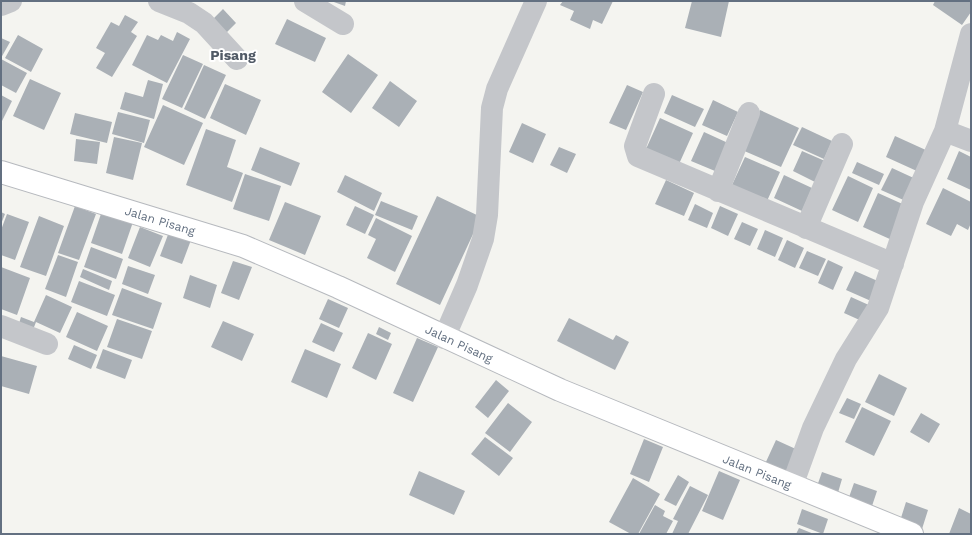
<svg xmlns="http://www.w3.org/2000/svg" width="972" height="535" viewBox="0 0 972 535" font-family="'Work Sans',sans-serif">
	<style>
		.building { fill: #aab0b6 }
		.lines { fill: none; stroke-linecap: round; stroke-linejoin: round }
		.secondary-casing { stroke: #b6b9be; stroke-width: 24 }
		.street { stroke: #c4c6ca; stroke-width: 22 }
		.secondary { stroke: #fff; stroke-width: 22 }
		.labels { text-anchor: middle; stroke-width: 4; stroke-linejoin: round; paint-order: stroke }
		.street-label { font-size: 12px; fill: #637081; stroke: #fff }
		.quarter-label { font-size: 14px; font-weight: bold; fill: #515a66; stroke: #fff }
	</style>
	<rect width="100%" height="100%" fill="#f4f4f0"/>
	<path class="building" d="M331,1h15l-1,5z
		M563,1h50l-11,23 -9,-4 -3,9 -20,-9 4,-9 -14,-6z
		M692,1h37l-8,36 -36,-9z
		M935,1h36v11l-9,13 -29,-20z
		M223,9l13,14 -12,12 -13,-14z
		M125,15l13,7 -7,10 6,4 -25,41 -16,-9 9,-15 -9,-5 15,-26 8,4z
		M287,19l39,19 -11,24 -40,-18z
		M177,32l13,7 -23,44 -35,-18 15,-30 11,5 3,-5 12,6z
		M18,35l25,14 -12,23 -26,-14z
		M1,38l9,4 -9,16z
		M348,54l30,21 -27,38 -29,-21z
		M183,55l20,9 -21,44 -20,-9z
		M1,59l26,14 -11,20 -15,-8z
		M204,65l22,10 -21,44 -21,-10z
		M30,79l31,14 -17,37 -31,-14z
		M148,80l15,4 -9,35 -34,-10 5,-17 18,5z
		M390,81l27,20 -18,26 -27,-19z
		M225,84l36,16 -15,35 -36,-17z
		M627,85l16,7 -17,38 -17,-7z
		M1,95l11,6 -11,22z
		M672,95l32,14 -9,18 -31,-14z
		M713,100l25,12 -11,24 -25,-11z
		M163,105l40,18 -19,42 -40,-18z
		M760,110l39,18 -18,39 -39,-17z
		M118,112l32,8 -6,23 -32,-9z
		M75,113l37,9 -5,21 -37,-9z
		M660,118l33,15 -14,31 -33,-15z
		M522,123l24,11 -13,29 -24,-11z
		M802,127l30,14 -8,18 -31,-14z
		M206,129l30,11 -9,27 16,6 -11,29 -46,-17z
		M704,132l24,11 -13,28 -24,-10z
		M895,136l33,15 -9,21 -33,-15z
		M114,137l28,6 -9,37 -27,-7z
		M76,139l24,3 -3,22 -23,-3z
		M260,147l40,16 -9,23 -40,-16z
		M559,147l17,7 -9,19 -17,-8z
		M802,151l23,10 -10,21 -22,-11z
		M959,151l12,6v33l-24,-11z
		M745,157l35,15 -13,29 -35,-16z
		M857,162l27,12 -5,11 -27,-12z
		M892,168l26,12 -10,22 -27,-12z
		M245,174l36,12 -12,35 -36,-12z
		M345,175l37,18 -8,18 -37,-19z
		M784,175l28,13 -10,23 -28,-13z
		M848,176l25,12 -15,34 -26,-12z
		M666,180l28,13 -10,23 -29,-12z
		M943,188l28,14v21l-3,7 -11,-6 -6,12 -25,-12z
		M878,193l29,13 -15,34 -29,-13z
		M437,196l44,21 -41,88 -44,-21z
		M381,201l37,15 -6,14 -37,-15z
		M285,202l36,14 -16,39 -36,-15z
		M695,204l18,9 -6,15 -19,-8z
		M75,206l21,8 -17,46 -21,-7z
		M355,206l19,9 -9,19 -19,-9z
		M720,206l18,8 -10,22 -17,-8z
		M102,211l31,11 -11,32 -31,-11z
		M1,212l4,2 -4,10z
		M7,214l22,8 -14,38 -14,-5v-25z
		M39,216l25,10 -18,50 -26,-9z
		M376,218l36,18 -17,36 -28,-14 9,-19 -8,-4z
		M742,222l16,7 -8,17 -16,-7z
		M140,227l23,9 -13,31 -22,-9z
		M765,230l18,8 -8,19 -18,-8z
		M169,232l22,8 -9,24 -22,-8z
		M787,240l17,8 -9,20 -17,-8z
		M91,247l32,12 -7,20 -32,-12z
		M807,251l19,8 -8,17 -19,-8z
		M58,255l20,7 -12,35 -21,-8z
		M828,260l15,7 -10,23 -15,-7z
		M233,261l19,6 -13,33 -18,-7z
		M128,266l27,9 -7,19 -26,-10z
		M1,267l29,11 -13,37 -16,-6z
		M83,269l29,12 -3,9 -29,-13z
		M855,271l25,11 -9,19 -25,-11z
		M190,275l27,10 -7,23 -27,-10z
		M79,281l36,14 -8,21 -36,-14z
		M122,288l40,15 -9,26 -41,-14z
		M46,295l26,12 -12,26 -24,-11 -5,13 -14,-5 4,-13 13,5z
		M851,297l20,9 -7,16 -20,-9z
		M328,299l20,9 -9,20 -20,-9z
		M77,312l31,14 -11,25 -31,-14z
		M569,318l44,22 3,-5 13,7 -14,28 -58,-29z
		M117,319l35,12 -10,28 -35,-12z
		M223,321l31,13 -12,27 -31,-14z
		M321,323l22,10 -9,19 -22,-10z
		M379,327l12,6 -3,7 -12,-6z
		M368,333l24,11 -16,36 -24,-12z
		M417,338l21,9 -25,55 -20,-9z
		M74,345l23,10 -6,14 -23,-10z
		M103,349l29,11 -7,19 -29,-11z
		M305,349l36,15 -14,34 -36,-16z
		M1,356l36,10 -8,28 -28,-8z
		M879,374l28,14 -13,28 -29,-14z
		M496,380l13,11 -21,27 -13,-11z
		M847,398l14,6 -7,15 -15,-6z
		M508,403l24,19 -22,30 -25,-19z
		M862,407l29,14 -17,35 -29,-14z
		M921,413l19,11 -11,19 -19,-11z
		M485,437l28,21 -14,18 -28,-22z
		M644,439l19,8 -14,35 -19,-8z
		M776,440l22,10 -12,24 -21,-10z
		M419,471l46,20 -11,24 -45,-20z
		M719,471l21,9 -17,40 -21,-9z
		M822,472l20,7 -5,17 -21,-7z
		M678,475l11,7 -13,24 -12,-6z
		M633,478l27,16 -22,40h-7l-22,-12z
		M854,483l23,8 -6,18 -23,-9z
		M690,486l18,9 -20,39h-16l6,-13 -5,-2z
		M906,502l22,8 -6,19 -22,-8z
		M655,505l10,6 -2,5 10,5 -7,13h-27z
		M959,508l12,6v20h-22z
		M802,509l26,10 -5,15 -26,-10z
		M799,528l15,6h-18z"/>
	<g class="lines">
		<g class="secondary-casing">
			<path id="secondary" d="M1,172l242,74 95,41 222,103 352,144"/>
		</g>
		<path class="street" d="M159,1l30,12 15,10 33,36
			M305,1l38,23
			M1,5l10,-4
			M654,94l-19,52 3,10 255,108
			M945,131l26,10
			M718,191l31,-78
			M806,228l36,-84
			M1,326l46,18
			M444,338l23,-53 16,-46 4,-24 5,-107 5,-19 39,-88
			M792,486l21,-58 33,-69 32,-51 35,-106 32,-71 26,-97"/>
		<use href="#secondary" class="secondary"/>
	</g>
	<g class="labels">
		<g class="street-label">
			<text transform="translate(160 221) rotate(17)" y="4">Jalan Pisang</text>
			<text transform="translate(459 344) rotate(25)" y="4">Jalan Pisang</text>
			<text transform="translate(757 472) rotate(22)" y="4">Jalan Pisang</text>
		</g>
		<g class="quarter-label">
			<text x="233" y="60">Pisang</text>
		</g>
	</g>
	<rect width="972" height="535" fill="none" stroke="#637081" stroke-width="4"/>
</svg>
